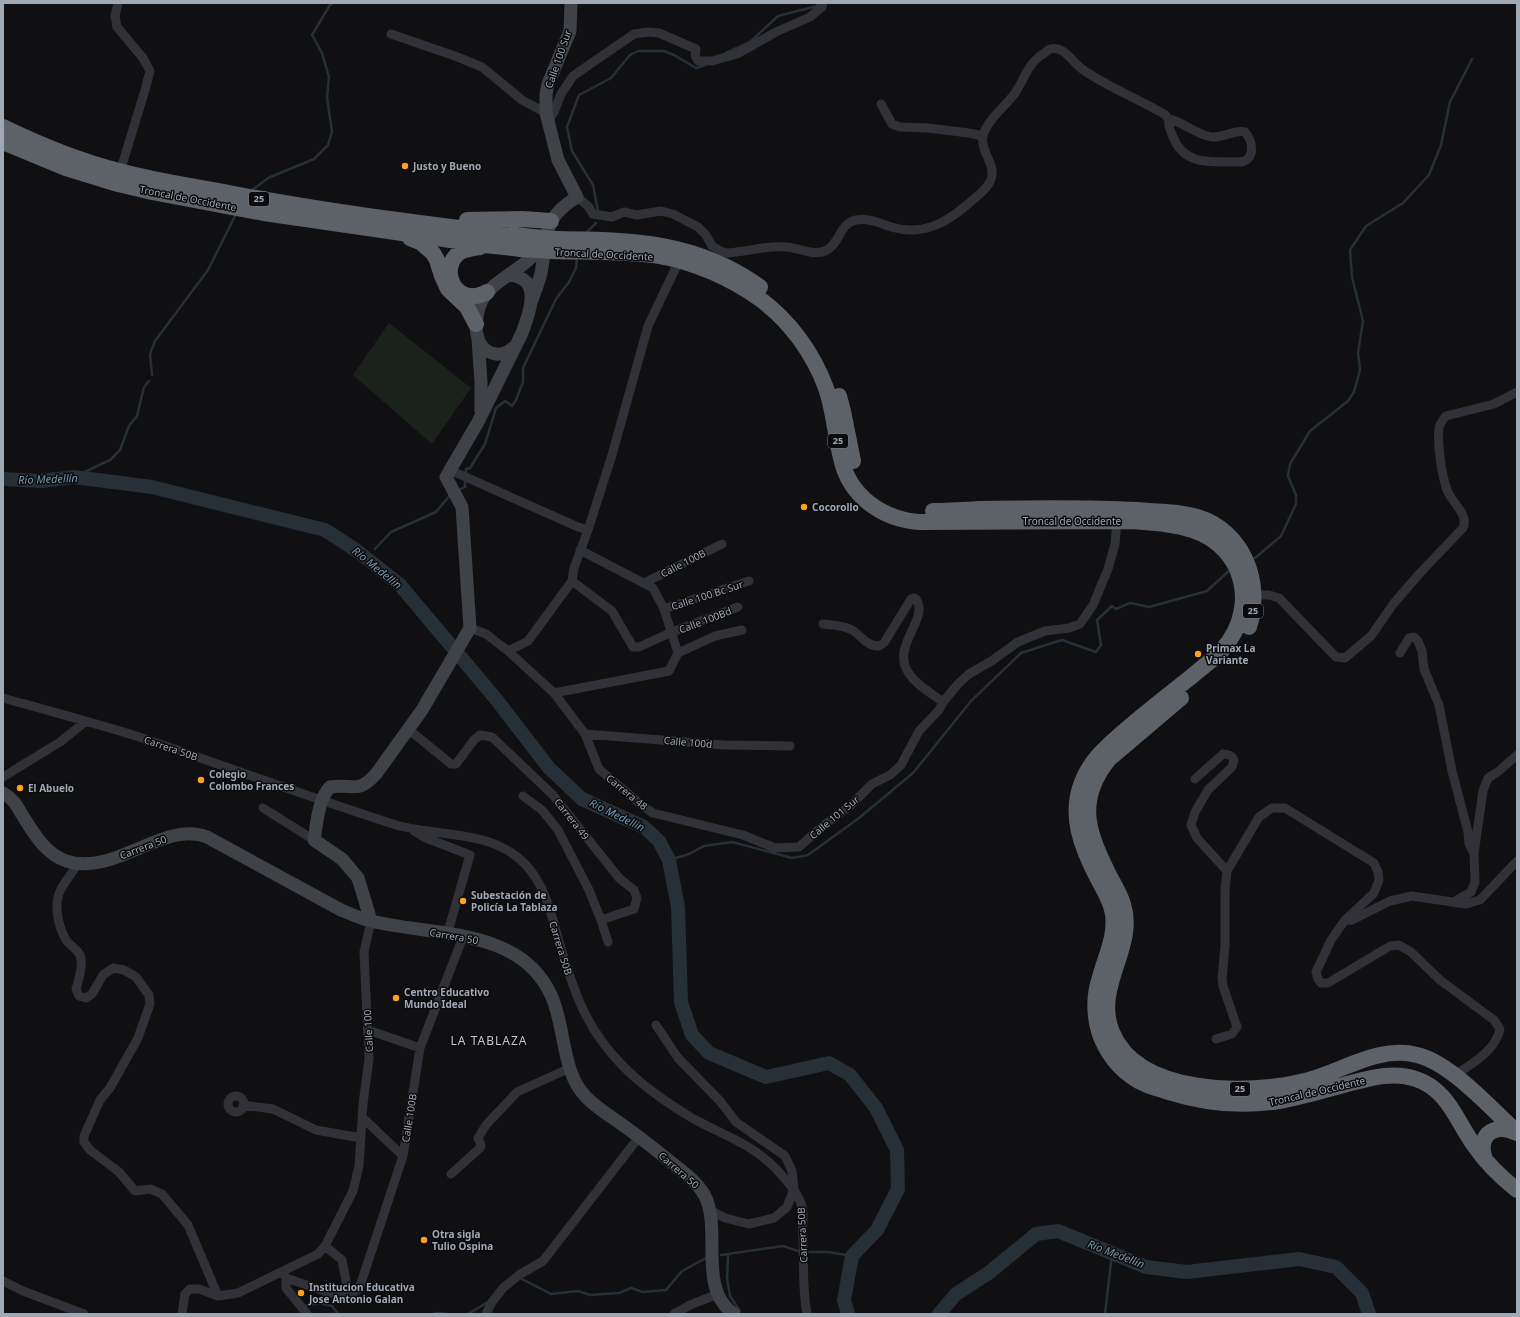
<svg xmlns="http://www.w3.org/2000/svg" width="1520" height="1317" viewBox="0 0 1520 1317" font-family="'Noto Sans',sans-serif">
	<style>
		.green { fill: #1a221b }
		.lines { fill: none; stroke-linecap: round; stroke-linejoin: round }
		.stream { stroke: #263036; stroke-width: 2.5 }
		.river { stroke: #263036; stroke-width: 14 }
		.street { stroke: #313237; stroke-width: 9 }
		.secondary { stroke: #3f4247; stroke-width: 13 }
		.highway { stroke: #5d6168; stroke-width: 16 }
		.highway-bridge { stroke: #5d6168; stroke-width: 16 }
		.poi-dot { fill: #fea11c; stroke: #0b0b0d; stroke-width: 1.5 }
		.labels { text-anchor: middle; stroke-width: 3; stroke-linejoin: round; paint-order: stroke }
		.shield { fill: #0b0b0d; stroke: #737982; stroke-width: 1 }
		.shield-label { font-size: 9px; font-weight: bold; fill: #a0a8b4 }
		.street-label { font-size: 10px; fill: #a0a8b4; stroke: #0b0b0d }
		.poi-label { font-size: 10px; font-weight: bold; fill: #a0a8b4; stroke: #0b0b0d; text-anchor: start }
		.water-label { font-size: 11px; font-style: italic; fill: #749ab2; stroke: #0b0b0d }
		.quarter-label { font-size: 12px; letter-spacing: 1px; fill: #c2c6d0; stroke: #0b0b0d }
	</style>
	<rect width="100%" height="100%" fill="#101012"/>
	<path class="green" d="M389,323l82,65 -39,56 -79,-69z"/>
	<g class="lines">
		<path class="stream" d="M726,53l24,-11 28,-26 39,-10 1,-3
			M251,191l17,-13 46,-19 14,-14 4,-13 -5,-35 2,-20 -7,-24 -10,-18 18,-30 3,-2
			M598,211l-5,-26 -21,-34 -5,-24 12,-32 32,-17 19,-23 8,-4h26l10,4 22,13 9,-3
			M587,232l9,-9
			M152,375l-2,-21 5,-13 53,-71 27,-54
			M466,474v-5l4,-1 15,-24 11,-36 9,-7 7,5 4,-6 7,-18v-14l33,-69 13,-17 7,-14 1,-10
			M74,477l36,-17 10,-10 9,-24 8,-10 7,-29 5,-6
			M457,491l8,-4v-8
			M375,549l16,-17 45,-20 15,-18
			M1255,558l26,-22 15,-32v-9l-8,-19 2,-12 20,-33 38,-30 6,-9 6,-22 -2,-17 5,-32 -11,-44 -2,-27 16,-24 37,-23 26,-28 12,-30 9,-43 22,-43
			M669,860l20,-6 15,-8 28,-4 60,16 16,-3 51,-37 54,-45 58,-72 50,-48 41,-13 34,12 5,-7 -4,-25 15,-14 4,3 14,-6 19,4 58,-16 23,-21
			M806,1252h22l24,4
			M721,1255l62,-9 18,6
			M728,1255l-1,23 3,18 10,15
			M520,1278l31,16 27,-3 12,4 29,-2 12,-5 12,4 23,-2 16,-19 26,-14
			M304,1306l16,-3 12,3 6,8
			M433,1314l4,-1 10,1
			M468,1314l20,-12
			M1105,1314l7,-60"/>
		<path class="river" d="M3,479l38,2 33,-4 78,10 173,43 31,20 44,35 96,114 53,69 33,31 62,28 15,14 10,19 9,47 3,95 11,33 17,18 57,24 63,-14 21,12 26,33 21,42 1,39 -21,41 -25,26 -8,44 4,14
			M939,1314l17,-20 34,-22 46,-38 22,-3 88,36 41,5 112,-13 37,8 26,26 7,21"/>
		<path class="street" d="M118,3l-3,13 2,11 26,31 7,13 -5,19 -25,82
			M391,34l64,22 27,11 40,33 24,13
			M881,104l11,20 8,3 28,1 41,5 14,3
			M548,122l6,-10 7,-18 12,-18 61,-42 14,-2 11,1 37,16 -1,6 3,6h14l25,-7 39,-22 34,-15 12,-10 1,-4
			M577,197l11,9 5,8 19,3 12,-5 13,3 24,-4 12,3 25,13 8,8 6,11 8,5 7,2c20,-1 39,-8 60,-6 12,1 26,9 38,4 15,-6 14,-28 31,-31 12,-2 24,3 35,7 31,9 54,-3 77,-23 9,-8 26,-19 24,-33 0,-6 -5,-14 -7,-20 -1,-4 -4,-10 -2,-15 3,-15 23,-30 32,-43 9,-13 12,-27 25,-37 4,-2 6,-5 10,-7 14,-4 22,13 32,20 25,18 55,29 82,45l5,5c-2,6 2,12 4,18 12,30 40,24 67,25 16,-1 13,-21 5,-30 -9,-3 -22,6 -33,5 -16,-2 -28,-15 -43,-18
			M449,471l10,3 119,53 10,3 24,-75 36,-129 31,-65
			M572,581l40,30 21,36h6l33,-15 66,-25
			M644,583l78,-39
			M1254,595h15l10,3 57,59 9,1 26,-22 23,-33 26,-30 43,-45c6,-14 -11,-25 -16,-38 -5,-14 -10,-46 -8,-61 0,-5 4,-9 7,-13l48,-12 23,-12
			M664,609l85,-28
			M470,628l16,6 22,17 46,42 31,41 14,35 40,34 14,10 90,22 32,13 24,-1 25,-22 27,-20 21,-21 18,-9 11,-10 18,-34 20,-21 4,-8c-12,-9 -27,-17 -35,-30 -17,-27 22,-53 8,-73l-2,-1 -3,1 -27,44 -5,3c-13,0 -17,-10 -27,-16 -9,-5 -19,-5 -29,-6
			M508,651l20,-10 44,-60 2,-13 14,-38
			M678,653l37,-17 27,-6
			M1400,653l9,-15 5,-1 4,4 4,10 2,18 15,36 13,66 16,61 1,12 5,9
			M554,693l115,-22 9,-18 -14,-44 -11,-21 -73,-38
			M3,698c43,12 87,24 130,37 87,29 173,61 260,89 44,14 97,4 132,40 21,22 27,53 35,81 14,47 26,83 61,119 20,21 46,39 71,54 36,20 66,27 93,61 7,8 15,18 17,28 2,9 0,20 1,29 1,25 -1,53 4,78
			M943,702l15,-18 11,-10 24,-14 25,-18 27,-11 24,-3 11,-4 13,-19 15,-36 7,-25 2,-23
			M408,729l43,35h5l18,-24 6,-5 12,2 61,58 66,83 15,12 3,8 -3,11 -33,11
			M585,734l139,11 66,1
			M3,777l57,-35 25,-20
			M1195,779l28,-25c6,0 8,1 11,6l-2,7 -24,23 -13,22 -4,13 6,13 30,33
			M523,796l19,14 16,20 31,60 12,30 7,22
			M263,808l51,32
			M414,831l12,7 44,17 -23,80
			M78,863c-5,9 -12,17 -17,26 -8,15 -3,37 5,51 5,7 14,10 15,19 2,9 -3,22 -5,30l3,7 7,2 6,-4 11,-19 10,-7 11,2 12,7 13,18 1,9 -12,34 -28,50 -10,12 -16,36v6l6,8 29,22 16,19 15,-2 12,5 26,31 30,71
			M1456,903l1,-3 14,-8 4,-10 -1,-29 9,-62 5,-13 11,-7 18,-16
			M1346,920h6l38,-19 22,-5 54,8 14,-4 37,-39
			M656,1025l22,33 42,43 16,21 49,34 7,15 2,18 -7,18 -13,11 -25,6 -24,-6 -15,-8
			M368,1030l52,18
			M1216,1039l16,-5 5,-7 -14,-41 -1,-7 3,-33v-56l2,-19 32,-54 13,-9h13l89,55 4,9 1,8 -5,13 -29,27 -14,20 -15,32 2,7 3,4h7l62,-37 9,-1 12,7 29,28 54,40 6,9c-4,21 -28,35 -45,46
			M228 1104a8 8 0 1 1 16 0a8 8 0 1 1-16 0Z
			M243,1105l30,4 43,21 45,8
			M363,1118l40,38
			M451,1174l29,-26 1,-3 -3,-7 8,-13 31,-33 53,-24
			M325,1246l17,14 7,36
			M282,1272l4,6 50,17 13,1
			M286,1278v10l21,26
			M3,1281l20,10 61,23
			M349,1296l10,-7 44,-133 17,-108 43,-111
			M182,1314l3,-20 5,-5h9l19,7 20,-3 80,-39 7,-8 28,-55 6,-25 4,-62 6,-45 -5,-107 7,-31
			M486,1314l6,-12 11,-14 16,-13 24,-14 96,-124
			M674,1314l16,-9 28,-11"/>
		<path class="secondary" d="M532,300c3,-9 7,-18 9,-27 7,-36 0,-54 36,-76l-19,-37 -12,-47v-19l2,-10 22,-53 1,-28
			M478,339l3,43v29
			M515,346c-5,5 -11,9 -19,8 -25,-3 -22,-38 -14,-54 8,-14 20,-20 32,-29 12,-8 21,-16 30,-27
			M3,793c9,5 13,11 18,20 12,19 23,40 45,48 49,16 97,-41 141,-24l134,73c10,4 20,9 30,11 61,15 149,6 180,74 15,32 10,78 36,103 11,11 25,19 37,28 17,12 32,24 48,37 12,10 25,18 33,33 17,34 -8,93 29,118
			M371,921l-13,-43 -16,-19 -28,-19c3,-17 4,-40 16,-53 23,-4 27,8 46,-13l46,-64 48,-82 -8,-121 -16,-30 32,-55 44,-89c8,-21 21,-56 -14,-58"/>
		<path class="highway" d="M3,127c37,18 76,34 116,44 36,10 73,15 110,22 97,19 196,31 294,43
			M3,142l63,26 52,16 34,8 112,21 221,32 36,4
			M467,220l55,-1 29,2
			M410,238l10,4 13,11 4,7 5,16 6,13 19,18 9,17
			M554,239c77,1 140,1 206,48
			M480,247c-6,1 -13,2 -18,4 -22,12 -12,48 13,45 4,0 8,-2 12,-4
			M552,251c36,1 73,0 108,5 35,6 72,23 100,43 30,22 53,54 66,89 8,23 9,47 15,70 8,38 41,61 78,64l212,-1c41,3 86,5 106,48 12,28 5,59 -15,81 -9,10 -21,18 -31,27 -23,18 -46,36 -69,56 -16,14 -32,28 -40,49 -13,33 -1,64 15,95 6,12 14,23 16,37 3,23 -7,41 -13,63 -5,15 -6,30 -3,46 4,21 17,41 34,53 12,9 24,12 38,16 35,11 73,15 110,9 23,-4 46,-11 68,-17 23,-6 46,-13 69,-5 33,11 41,44 60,69 11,16 26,30 41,42
			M839,396l4,15 10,50
			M933,511c15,0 30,-1 46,-2 52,-1 105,-2 157,1 20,2 42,1 61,7 47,14 66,66 52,110
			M1181,698l-72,61c-34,42 -21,74 1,118 5,9 10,17 13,27 14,44 -30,82 -11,128 26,64 137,63 193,49 37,-9 73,-36 112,-26 34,8 73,53 100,77
			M1486,1161c-7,-14 -3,-32 16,-32 5,0 10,2 15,4"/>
		<path class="highway-bridge" d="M523,236l31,3
			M521,249l31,2"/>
	</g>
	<g class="poi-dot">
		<circle cx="405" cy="166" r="4"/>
		<circle cx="804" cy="507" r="4"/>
		<circle cx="1198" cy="654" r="4"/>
		<circle cx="201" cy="780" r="4"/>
		<circle cx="20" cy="788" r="4"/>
		<circle cx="463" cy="901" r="4"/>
		<circle cx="396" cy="998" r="4"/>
		<circle cx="424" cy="1240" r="4"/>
		<circle cx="301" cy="1293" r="4"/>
	</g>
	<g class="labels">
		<g class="shield">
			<rect x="249" y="192" width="20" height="14" rx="3"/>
			<rect x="828" y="434" width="20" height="14" rx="3"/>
			<rect x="1243" y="604" width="20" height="14" rx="3"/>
			<rect x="1230" y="1082" width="20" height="14" rx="3"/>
		</g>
		<g class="shield-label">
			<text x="259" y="202">25</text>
			<text x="838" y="444">25</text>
			<text x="1253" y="614">25</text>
			<text x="1240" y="1092">25</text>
		</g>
		<g class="street-label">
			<text transform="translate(558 59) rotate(-71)" y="4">Calle 100 Sur</text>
			<text transform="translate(188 198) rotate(11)" y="4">Troncal de Occidente</text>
			<text transform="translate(604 254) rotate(3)" y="4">Troncal de Occidente</text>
			<text x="1072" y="525">Troncal de Occidente</text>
			<text transform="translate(683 563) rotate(-27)" y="4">Calle 100B</text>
			<text transform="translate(707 595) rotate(-18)" y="4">Calle 100 Bc Sur</text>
			<text transform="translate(705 620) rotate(-21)" y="4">Calle 100Bd</text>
			<text transform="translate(688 742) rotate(5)" y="4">Calle 100d</text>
			<text transform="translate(171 748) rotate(19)" y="4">Carrera 50B</text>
			<text transform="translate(627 792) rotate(39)" y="4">Carrera 48</text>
			<text transform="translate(834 817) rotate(-40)" y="4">Calle 101 Sur</text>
			<text transform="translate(572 819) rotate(52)" y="4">Carrera 49</text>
			<text transform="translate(143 847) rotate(-21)" y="4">Carrera 50</text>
			<text transform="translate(454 936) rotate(10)" y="4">Carrera 50</text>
			<text transform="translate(561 948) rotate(73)" y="4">Carrera 50B</text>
			<text transform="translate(368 1031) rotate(-93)" y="4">Calle 100</text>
			<text transform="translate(1317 1091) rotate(-13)" y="4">Troncal de Occidente</text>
			<text transform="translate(409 1118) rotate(-81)" y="4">Calle 100B</text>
			<text transform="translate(679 1170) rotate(41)" y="4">Carrera 50</text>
			<text transform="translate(802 1235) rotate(-93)" y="4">Carrera 50B</text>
		</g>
		<g class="poi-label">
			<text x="413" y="170">Justo y Bueno</text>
			<text x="812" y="511">Cocorollo</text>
			<text x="1206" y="652">Primax La<tspan x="1206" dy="12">Variante</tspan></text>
			<text x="209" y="778">Colegio<tspan x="209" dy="12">Colombo Frances</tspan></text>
			<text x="28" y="792">El Abuelo</text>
			<text x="471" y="899">Subestación de<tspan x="471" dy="12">Policía La Tablaza</tspan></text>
			<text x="404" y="996">Centro Educativo<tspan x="404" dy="12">Mundo Ideal</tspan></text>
			<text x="432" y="1238">Otra sigla<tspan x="432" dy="12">Tulio Ospina</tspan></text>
			<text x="309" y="1291">Institucion Educativa<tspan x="309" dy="12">Jose Antonio Galan</tspan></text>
		</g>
		<g class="water-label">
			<text transform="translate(48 479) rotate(-2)" y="4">Río Medellín</text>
			<text transform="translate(377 568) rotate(39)" y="4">Río Medellín</text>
			<text transform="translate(617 815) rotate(26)" y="4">Río Medellín</text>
			<text transform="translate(1116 1254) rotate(21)" y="4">Río Medellín</text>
		</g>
		<g class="quarter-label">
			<text x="489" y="1045">LA TABLAZA</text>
		</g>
	</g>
	<rect width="1520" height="1317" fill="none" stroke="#a0a8b4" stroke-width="8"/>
</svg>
